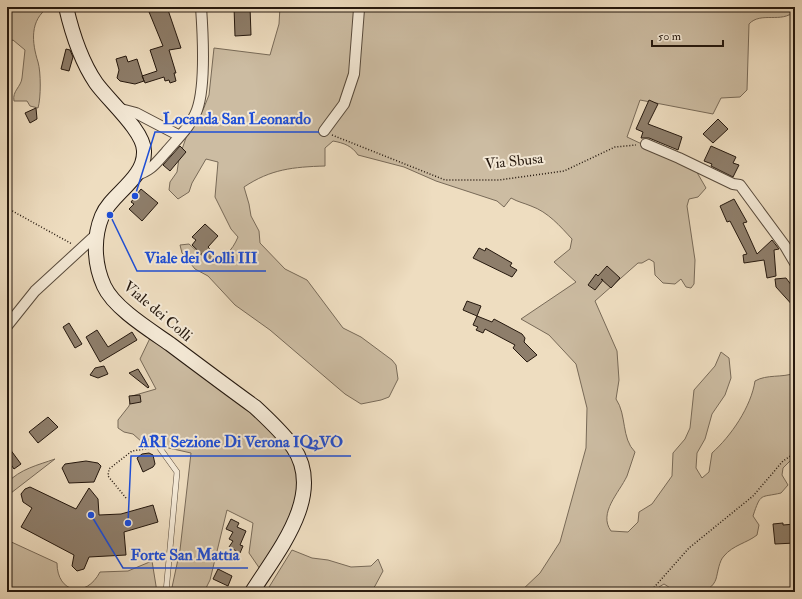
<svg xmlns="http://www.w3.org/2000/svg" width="802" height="599" viewBox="0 0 802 599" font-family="'IM FELL Double Pica',serif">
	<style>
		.green { fill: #ccbca2; stroke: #786a58 }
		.building { fill: #8e7e6b; stroke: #25180e }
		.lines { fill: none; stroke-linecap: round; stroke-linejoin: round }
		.lane-casing { stroke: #57493a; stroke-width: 6 }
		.street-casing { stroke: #57493a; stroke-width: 12 }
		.secondary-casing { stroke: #25180e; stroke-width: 16 }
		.path { stroke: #25180e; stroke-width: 1.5; stroke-dasharray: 1 2; stroke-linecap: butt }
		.lane { stroke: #f4e9d6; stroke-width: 5 }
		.street { stroke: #f4e9d6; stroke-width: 10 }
		.secondary { stroke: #f4e9d6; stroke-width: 14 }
		.labels { text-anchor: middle; stroke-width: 4; stroke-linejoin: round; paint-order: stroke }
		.street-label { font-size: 15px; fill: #25180e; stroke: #f4e9d6 }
		.leader { fill: none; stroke: #1d4ed8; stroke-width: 1.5 }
		.callout-dot { fill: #1d4ed8; stroke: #f4e9d6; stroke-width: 1.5 }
		.callout-label { font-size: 16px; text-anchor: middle; font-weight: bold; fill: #1d4ed8; stroke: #f4e9d6; stroke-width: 4; stroke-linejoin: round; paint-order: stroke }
	</style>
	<rect width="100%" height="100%" fill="#eeddc0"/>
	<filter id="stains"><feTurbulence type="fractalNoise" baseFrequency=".005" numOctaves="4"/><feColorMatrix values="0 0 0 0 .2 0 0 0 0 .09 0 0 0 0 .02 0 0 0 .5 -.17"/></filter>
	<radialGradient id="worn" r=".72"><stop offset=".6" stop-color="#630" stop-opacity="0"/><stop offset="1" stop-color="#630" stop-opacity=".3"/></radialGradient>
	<path class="green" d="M7,7h42c-20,13 -17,36 -11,55 3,10 3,36 0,46l-8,-2 -3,-5h-13c-2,-10 7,-14 8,-23 1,-9 2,-19 3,-28l-12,-10 -6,2z
		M280,7h515v4c-14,13 -34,0 -46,13l-2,66 -7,7 -19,1 -8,16 -73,-14 -13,37 68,32 11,19 -8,9 -9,2 -2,7 8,54 -1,24 -3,4 -5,-1 -5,-8 -6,5 -12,-1 -8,-8 -1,-13 -5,-3 -7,4h-4l-43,38 22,50 2,29 -3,19c11,16 5,39 19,53 -3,8 -5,16 -8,24 -8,17 -29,37 -16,55l17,1 10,-10 1,-10 13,-8 20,-28 1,-23 12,-14 5,-11 4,-38 21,-24 6,-14 8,6 2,20 -6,17 -13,19 -7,25 -8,14 -1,15 6,10 7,-6 3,-19c19,-17 39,-46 43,-72 12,-7 27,-3 40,-8v83l-12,12 -1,7 6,10 -7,8c-21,5 -20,-1 -28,23l6,9 -2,10c-10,8 -24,10 -33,21 -5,5 -6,16 -8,23 -5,15 -26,16 -40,13 -3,-1 -8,-6 -12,-8l-5,3 -2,5h-137l20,-19 20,-31 26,-94 1,-40 -11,-44 -27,-29 -28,-16 55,-37 -22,-20 16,-13 2,-10c-12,-13 -24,-27 -41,-33 -7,-3 -13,-4 -20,-8l-7,9 -7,-6 -61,-20 -32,-14 -46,-12c-6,-9 -14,-12 -25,-14l-8,7v18c-32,1 -54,3 -81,21l5,17 2,12 8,15 1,12 25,26 22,11 36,48 18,9 31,23 4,5 2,14 -9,18 -8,3 -20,4 -16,-10 -75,-64 -35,-25 -27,-29 -13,-7 -13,-16 -2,-8 9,-1 20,18c15,-3 23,-11 29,-25l-7,-8 -16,-32 3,-35 -12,-3 -14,24 -3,9 -11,7 -9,-9 1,-8 7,-10 2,-14 9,-26 15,-22 6,-15 5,-47 56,7 9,-31z
		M151,336l112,83 26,28 11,39 -16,45 -24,38 -11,-16 4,-30 -26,-13 -17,70 -6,12h-33l9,-42 11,-97 -49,-11 -9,-8 -9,-2 -6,-4v-8l11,-14 3,-10 24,-7 -16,-30z
		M55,459l-44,34 -4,6v-16c13,-14 31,-18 48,-24z
		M7,540l50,23c0,30 29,36 43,9l28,-1 24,-10 5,31h-145l-5,-7z
		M292,550l20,8 16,2 23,7 20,-1 7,-7 5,12 -8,15 -6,6h-103z"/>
	<path class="building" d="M147,7h20l14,41 -12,2 7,23h-2l2,8 -6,2 -1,-3 -4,1 -1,-4 -19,6 -3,-7 15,-5 -7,-21 13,-4z
		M234,7h16l1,28 -16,1z
		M66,49l4,1 3,7 -4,14 -8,-2z
		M126,56l2,6 9,-3 7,22 -9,3 -15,-3 -3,-3 2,-8 -3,-11z
		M649,100l9,4 -10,20 34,13 -4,13 -29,-12h-8l2,-6 -7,-3z
		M36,108l1,11 -7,4 -5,-10z
		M718,119l10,10 -15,14 -10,-9z
		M180,146l6,6 -16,19 -7,-6z
		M711,146l25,11 -3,6 6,2 -6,12 -22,-11 1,-2 -8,-3z
		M141,189l17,14 -16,18 -13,-12 5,-5 -3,-2z
		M734,199l13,23 -4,1 14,31 15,-14 7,9 -5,1 2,26 -9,2 -3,-18 -20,3 -1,-8 4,-1 -17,-33 -3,1 -7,-16z
		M205,224l13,12 -10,11 10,10 -6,7 -20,-19 4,-5 -4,-3z
		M479,248l6,3 1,-3 26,15 -2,3 7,4 -5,7 -39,-19z
		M607,266l13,12 -9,10 -10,-9 2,1 -8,10 -7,-5 8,-11 2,2z
		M786,278l9,12v18l-19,-21 -1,-8z
		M467,301l14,5 -4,10 -14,-6z
		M477,316l15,6 2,-3 28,15 3,4 -1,4 13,13 -10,7 -14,-14 2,-3 -30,-16 -2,4 -7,-3 2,-3 -5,-2z
		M69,323l13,21 -7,4 -12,-21z
		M97,330l11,17 24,-15 5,8 -37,22 -14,-25z
		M104,366l4,8 -10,4 -8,-3 5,-7z
		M138,369l11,18 -1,1 -19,-15z
		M140,395l1,7 -11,2 -1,-8z
		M48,417l10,10 -20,16 -9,-11z
		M7,445l14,19 -7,5 -7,-10z
		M149,453l4,2 2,9 -2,3 -10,5 -6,-14 5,-4z
		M86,461l12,2 3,3 -7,16 -25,1 -7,-15 3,-4z
		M30,487l46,22 13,-21 9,11 1,16 22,-1 32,-9 5,17 -34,10 2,23 -37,2 -5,12 -7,2 -5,-5 2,-11 -53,-28 11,-19 -9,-6 -2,-8 4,-5z
		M231,519l8,4 -2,4 9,4 -6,14 3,1 -3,7 -11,-6 4,-6 -4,-2 4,-7 -7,-3z
		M783,523v2l12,-1v19l-20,1 -2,-20z
		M218,569l14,7 -4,10 -15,-7z"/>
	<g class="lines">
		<g class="lane-casing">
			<path id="lane" d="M159,447l18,25 -11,120"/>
		</g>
		<g class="street-casing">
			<path id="street" d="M117,108l19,5 44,23
				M324,131l20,-27 10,-30 5,-65 -1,-2
				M646,144l33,14 54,26 7,1 45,61 10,17
				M136,175c15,-4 20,-12 30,-23 11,-13 25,-26 31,-42 9,-25 6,-75 4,-103
				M7,326l28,-35 62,-57"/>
		</g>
		<g class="secondary-casing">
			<path id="secondary" d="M66,7c6,26 15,54 30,76 12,17 48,48 48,68 1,28 -33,43 -42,65 -9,22 -8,48 2,70 10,22 46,44 66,58 28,21 56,42 85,63 13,12 27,25 38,40 33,48 -16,105 -41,145"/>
		</g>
		<path class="path" d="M332,135l113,45h54l65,-9 51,-24 21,-2
			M7,208l65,36
			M126,498l-18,-22 1,-7 23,-18 20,-3
			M650,592l39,-44 64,-52 30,-35 12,-8"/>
		<use href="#lane" class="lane"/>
		<use href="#street" class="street"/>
		<use href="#secondary" class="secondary"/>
	</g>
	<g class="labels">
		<g class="street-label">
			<text transform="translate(514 161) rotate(-6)" y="5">Via Sbusa</text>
			<text transform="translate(158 311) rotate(40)" y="5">Viale dei Colli</text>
		</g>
	</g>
	<path class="leader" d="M135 196L155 132H319M110 215L137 271H266M128 523L131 456H351M91 515L123 568H248"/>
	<g class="callout-dot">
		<circle cx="135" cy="196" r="4"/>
		<circle cx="110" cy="215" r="4"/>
		<circle cx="128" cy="523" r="4"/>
		<circle cx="91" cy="515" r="4"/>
	</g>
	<g class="callout-label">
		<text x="237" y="124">Locanda San Leonardo</text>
		<text x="201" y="263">Viale dei Colli III</text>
		<text x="241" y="447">ARI Sezione Di Verona IQ3VO</text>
		<text x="185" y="560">Forte San Mattia</text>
	</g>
	<rect width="802" height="599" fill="none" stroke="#eeddc0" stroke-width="24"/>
	<rect x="8" y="8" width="786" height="583" fill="none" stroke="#25180e" stroke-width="2"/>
	<rect x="12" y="12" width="778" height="575" fill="none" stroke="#25180e"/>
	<path d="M652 40v6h71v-6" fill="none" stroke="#25180e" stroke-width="2"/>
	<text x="658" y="40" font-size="12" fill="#25180e" stroke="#f4e9d6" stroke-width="3" paint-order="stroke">50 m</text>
	<rect width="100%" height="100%" filter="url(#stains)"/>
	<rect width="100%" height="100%" fill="url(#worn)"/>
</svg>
